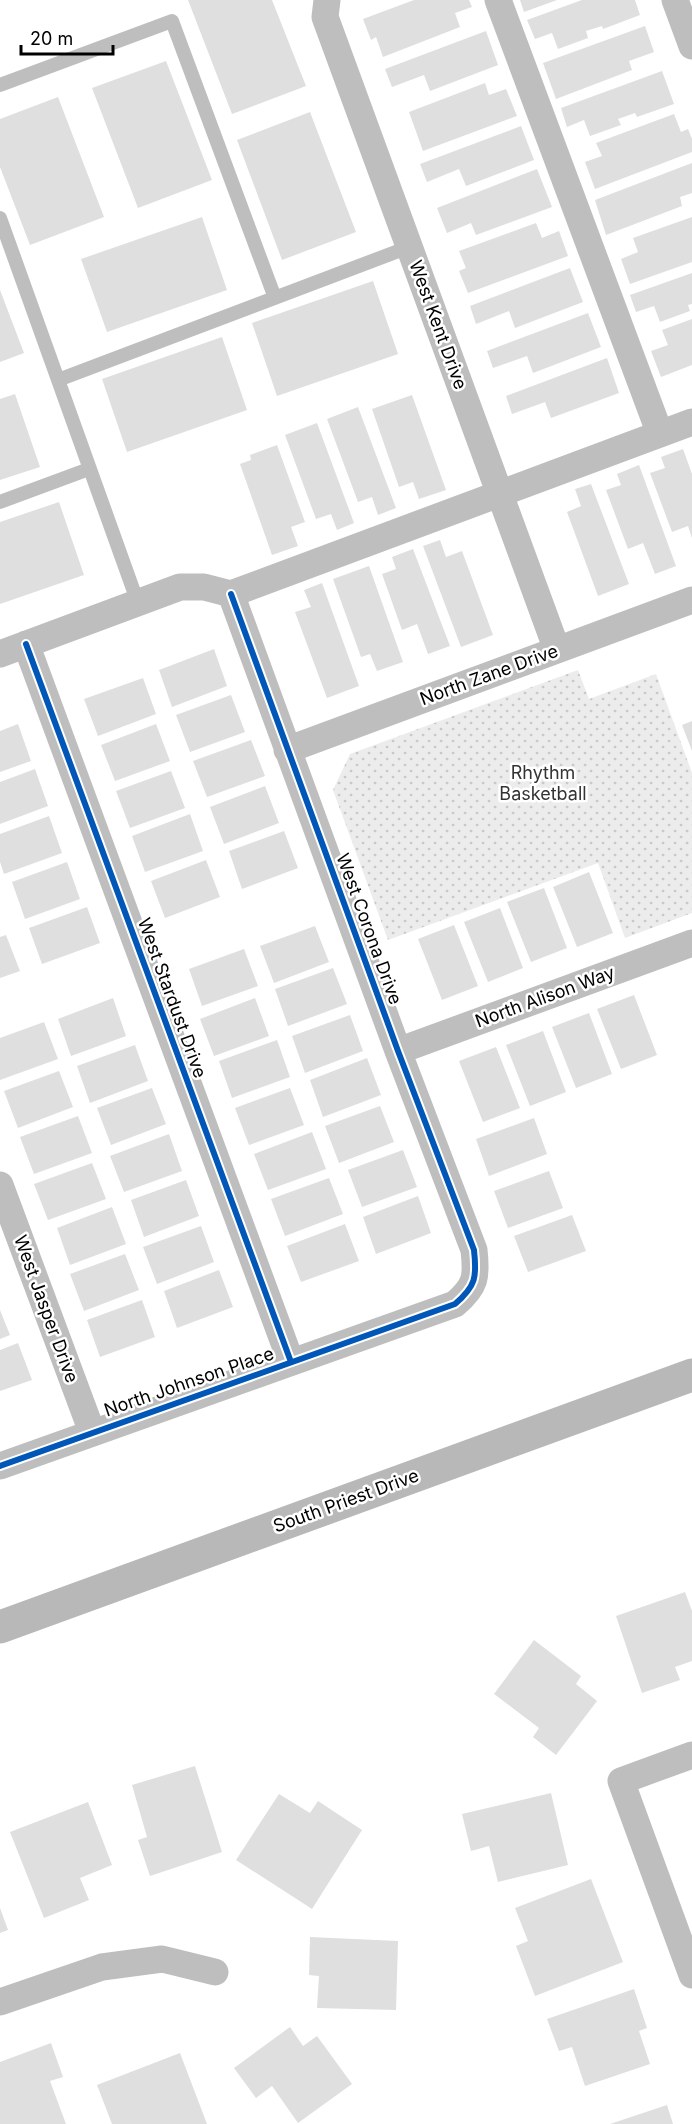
<svg xmlns="http://www.w3.org/2000/svg" width="692" height="2124" viewBox="0 0 692 2124" font-family="Inter,sans-serif">
	<style>
		.park { fill: url(#park-dots) }
		.building { fill: #dfdfdf }
		.lines { fill: none; stroke-linecap: round; stroke-linejoin: round }
		.lane { stroke: #bebebe; stroke-width: 14 }
		.street { stroke: #bebebe; stroke-width: 27 }
		.secondary { stroke: #b8b8b8; stroke-width: 33 }
		.cycleway-casing { stroke: #fff; stroke-width: 10 }
		.cycleway { stroke: #0057b8; stroke-width: 6 }
		.labels { text-anchor: middle; stroke-width: 5; stroke-linejoin: round; paint-order: stroke }
		.street-label { font-size: 18px; fill: #000; stroke: #fff }
		.park-label { font-size: 18px; fill: #333; stroke: #fff }
	</style>
	<defs>
		<pattern id="park-dots" width="8" height="8" patternUnits="userSpaceOnUse" patternTransform="scale(1.5)"><rect width="8" height="8" fill="#ececec"/><path d="M2 2h.1M6 6h.1" fill="none" stroke="#c9c9c9" stroke-width="1.8" stroke-linecap="round"/></pattern>
	</defs>
	<rect width="100%" height="100%" fill="#fff"/>
	<path class="park" d="M578,670l11,29 67,-25 36,99v140l-67,25 -27,-75 -210,77 -55,-150 17,-36z"/>
	<path class="building" d="M188,0h84l34,86 -74,28z
		M414,0h55l3,7 -17,6 5,14 -77,30 -7,-20 -5,3 -8,-21z
		M520,0h37l-33,12z
		M582,0h53l5,15 -37,14 -1,-3 -16,5 2,7 -30,11 -6,-16 -17,6 -8,-19z
		M645,26l9,26 -25,9 3,9 -76,29 -13,-36z
		M486,31l12,34 -68,26 -6,-16 -32,12 -7,-18z
		M166,61l46,119 -74,28 -46,-120z
		M662,71l12,33 -37,13 -2,-4 -17,6 3,6 -31,11 -6,-16 -17,7 -6,-19z
		M485,83l4,12 17,-6 11,27 -94,35 -14,-39z
		M58,97l46,120 -74,28 -30,-78v-48z
		M310,112l46,120 -74,28 -45,-120z
		M674,114l7,18 7,-3 4,10v13l-97,37 -10,-27 17,-6 -6,-13z
		M521,126l13,34 -68,26 -7,-17 -32,13 -7,-18z
		M692,163v30l-12,4 2,9 -76,29 -11,-35z
		M537,169l15,38 -76,28 -5,-12 -24,10 -10,-25z
		M202,217l25,73 -120,42 -26,-73z
		M692,217v45l-62,22 -9,-25 17,-7 -5,-14z
		M536,223l6,15 17,-7 9,25 -100,37 -9,-22 7,-3 -7,-17z
		M570,268l13,34 -68,26 -6,-17 -33,13 -6,-18z
		M692,273v31l-4,1 2,6 -30,11 -6,-16 -18,6 -6,-17z
		M373,281l25,73 -121,42 -25,-73z
		M0,290l24,63 -24,9z
		M588,313l13,34 -68,26 -6,-17 -34,12 -6,-17z
		M692,319v46l-31,12 -10,-26 17,-6 -6,-15z
		M222,337l25,73 -120,42 -25,-73z
		M607,358l12,35 -68,25 -6,-16 -33,12 -6,-18z
		M15,394l25,73 -40,13v-81z
		M412,395l34,95 -27,9 -6,-17 -14,5 -27,-78z
		M358,407l38,101 -18,7 -6,-18 -14,5 -31,-83z
		M317,423l37,100 -17,7 -6,-16 -15,5 -31,-84z
		M277,445l28,77 -14,5 7,19 -26,9 -32,-91 11,-4 -1,-5z
		M683,449l9,25v64l-4,-12 -16,6 -22,-59 15,-5 -4,-11z
		M639,465l37,101 -21,8 -12,-31 -15,6 -22,-59 15,-5 -4,-11z
		M591,484l38,100 -31,12 -31,-84 14,-6 -6,-17z
		M59,502l25,73 -84,29v-82z
		M440,540l6,17 16,-6 31,84 -32,12 -38,-101z
		M413,549l37,97 -22,8 -11,-30 -15,6 -20,-56 14,-5 -4,-12z
		M369,566l34,96 -26,9 -7,-17 -9,3 -28,-78z
		M322,583l37,103 -32,12 -32,-86 16,-5 -7,-17z
		M214,649l13,37 -55,21 -13,-37z
		M143,678l13,36 -58,22 -14,-37z
		M231,695l14,37 -55,20 -14,-37z
		M692,721v30l-10,-26z
		M18,724l13,37 -31,11v-41z
		M156,724l14,37 -55,20 -14,-36z
		M251,740l14,36 -58,21 -14,-36z
		M35,769l13,37 -48,18v-42z
		M171,771l14,37 -55,20 -14,-37z
		M265,786l14,37 -55,21 -14,-37z
		M190,814l13,37 -58,21 -13,-36z
		M49,816l13,37 -58,21 -4,-12v-28z
		M284,831l14,37 -56,21 -13,-38z
		M206,860l14,37 -55,21 -14,-37z
		M67,862l13,37 -55,20 -13,-37z
		M589,872l24,61 -36,14 -24,-60z
		M544,888l23,60 -36,14 -24,-60z
		M87,907l13,36 -58,21 -13,-36z
		M500,908l23,60 -35,14 -24,-60z
		M454,925l24,61 -36,14 -24,-61z
		M315,926l14,36 -55,21 -14,-37z
		M6,935l14,36 -20,7v-41z
		M244,949l14,37 -56,20 -13,-37z
		M333,968l14,36 -59,22 -13,-37z
		M634,995l23,60 -36,14 -24,-60z
		M113,998l13,38 -55,20 -13,-37z
		M255,998l14,38 -55,20 -14,-37z
		M589,1013l23,61 -36,14 -24,-61z
		M350,1015l13,36 -58,22 -13,-37z
		M44,1022l14,37 -58,21v-42z
		M543,1031l23,61 -36,14 -24,-61z
		M277,1040l13,37 -58,21 -13,-37z
		M135,1045l13,36 -58,22 -13,-37z
		M496,1047l24,61 -37,14 -24,-61z
		M367,1058l14,37 -58,22 -13,-37z
		M59,1071l14,36 -55,21 -14,-37z
		M152,1088l14,36 -55,21 -14,-37z
		M290,1088l14,37 -55,20 -14,-37z
		M380,1106l14,36 -55,21 -14,-37z
		M78,1116l14,37 -58,21 -14,-37z
		M534,1118l13,36 -58,22 -13,-37z
		M312,1132l14,37 -58,21 -14,-36z
		M169,1134l13,37 -58,21 -14,-36z
		M403,1150l14,37 -55,20 -14,-37z
		M92,1163l14,36 -58,21 -14,-36z
		M549,1171l14,37 -55,20 -14,-37z
		M329,1178l14,36 -58,22 -14,-37z
		M186,1180l13,36 -55,21 -13,-37z
		M418,1196l13,37 -55,21 -13,-37z
		M112,1207l14,37 -56,21 -13,-37z
		M572,1215l14,36 -58,21 -14,-36z
		M345,1224l14,37 -58,21 -14,-36z
		M201,1226l13,36 -57,22 -14,-37z
		M125,1254l14,36 -55,21 -14,-37z
		M219,1270l14,37 -56,21 -13,-37z
		M142,1300l13,37 -55,20 -13,-37z
		M0,1310l10,25 -10,4z
		M18,1343l14,37 -32,11v-41z
		M685,1592l7,19v50l-17,6 5,13 -38,13 -26,-77z
		M534,1640l47,36 -5,8 21,17 -41,54 -23,-18 6,-9 -45,-34z
		M195,1766l27,86 -72,24 -12,-36 9,-3 -15,-52z
		M551,1793l17,72 -70,17 -9,-36 -18,5 -9,-37z
		M279,1794l31,19 8,-12 44,29 -50,79 -76,-49z
		M88,1802l24,63 -32,13 9,22 -45,18 -34,-86z
		M591,1879l32,83 -88,34 -19,-50 12,-5 -13,-33z
		M0,1908l8,22 -8,3z
		M310,1937l88,4 -2,69 -79,-2 2,-32 -10,-1z
		M634,1989l13,39 -8,3 11,33 -65,22 -13,-39 -13,4 -12,-32z
		M290,2027l13,19 14,-10 35,48 -54,39 -26,-37 -16,12 -22,-30z
		M51,2043l12,34 -13,4 16,43h-66v-62z
		M180,2053l27,71h-95l-15,-39z
		M667,2105l6,19h-63z"/>
	<g class="lines">
		<path class="lane" d="M0,85l172,-64 103,277
			M0,218l138,385
			M58,380l351,-133
			M0,502l89,-33"/>
		<path class="street" d="M327,0l-2,17 232,633
			M498,0l162,434
			M675,0l17,46
			M231,594l461,-172
			M26,644l265,718
			M0,654l180,-67h24l27,7
			M287,750l405,-150
			M398,1051l294,-108
			M0,1185l92,247
			M0,1466l455,-162c21,-18 22,-27 19,-54l-76,-199 -167,-457
			M692,1755l-71,26 71,194
			M0,2002l102,-35 60,-8 53,13"/>
		<path class="secondary" d="M0,1627l692,-252"/>
		<g class="cycleway-casing">
			<path id="cycleway" d="M26,644l265,718
				M0,1466l455,-162c21,-18 22,-27 19,-54l-76,-199 -167,-457"/>
		</g>
		<use href="#cycleway" class="cycleway"/>
	</g>
	<g class="labels">
		<g class="street-label">
			<text transform="translate(438 325) rotate(70)" y="6">West Kent Drive</text>
			<text transform="translate(489 675) rotate(-20)" y="6">North Zane Drive</text>
			<text transform="translate(369 929) rotate(70)" y="6">West Corona Drive</text>
			<text transform="translate(545 997) rotate(-20)" y="6">North Alison Way</text>
			<text transform="translate(172 998) rotate(70)" y="6">West Stardust Drive</text>
			<text transform="translate(46 1309) rotate(70)" y="6">West Jasper Drive</text>
			<text transform="translate(189 1382) rotate(-19)" y="6">North Johnson Place</text>
			<text transform="translate(346 1501) rotate(-20)" y="6">South Priest Drive</text>
		</g>
		<g class="park-label">
			<text x="543" y="779">Rhythm<tspan x="543" dy="21">Basketball</tspan></text>
		</g>
	</g>
	<path d="M21 45v9h92v-9" fill="none" stroke="#000000" stroke-width="3"/>
	<text x="30" y="45" font-size="18" fill="#000000" stroke="#ffffff" stroke-width="4.5" paint-order="stroke">20 m</text>
</svg>
